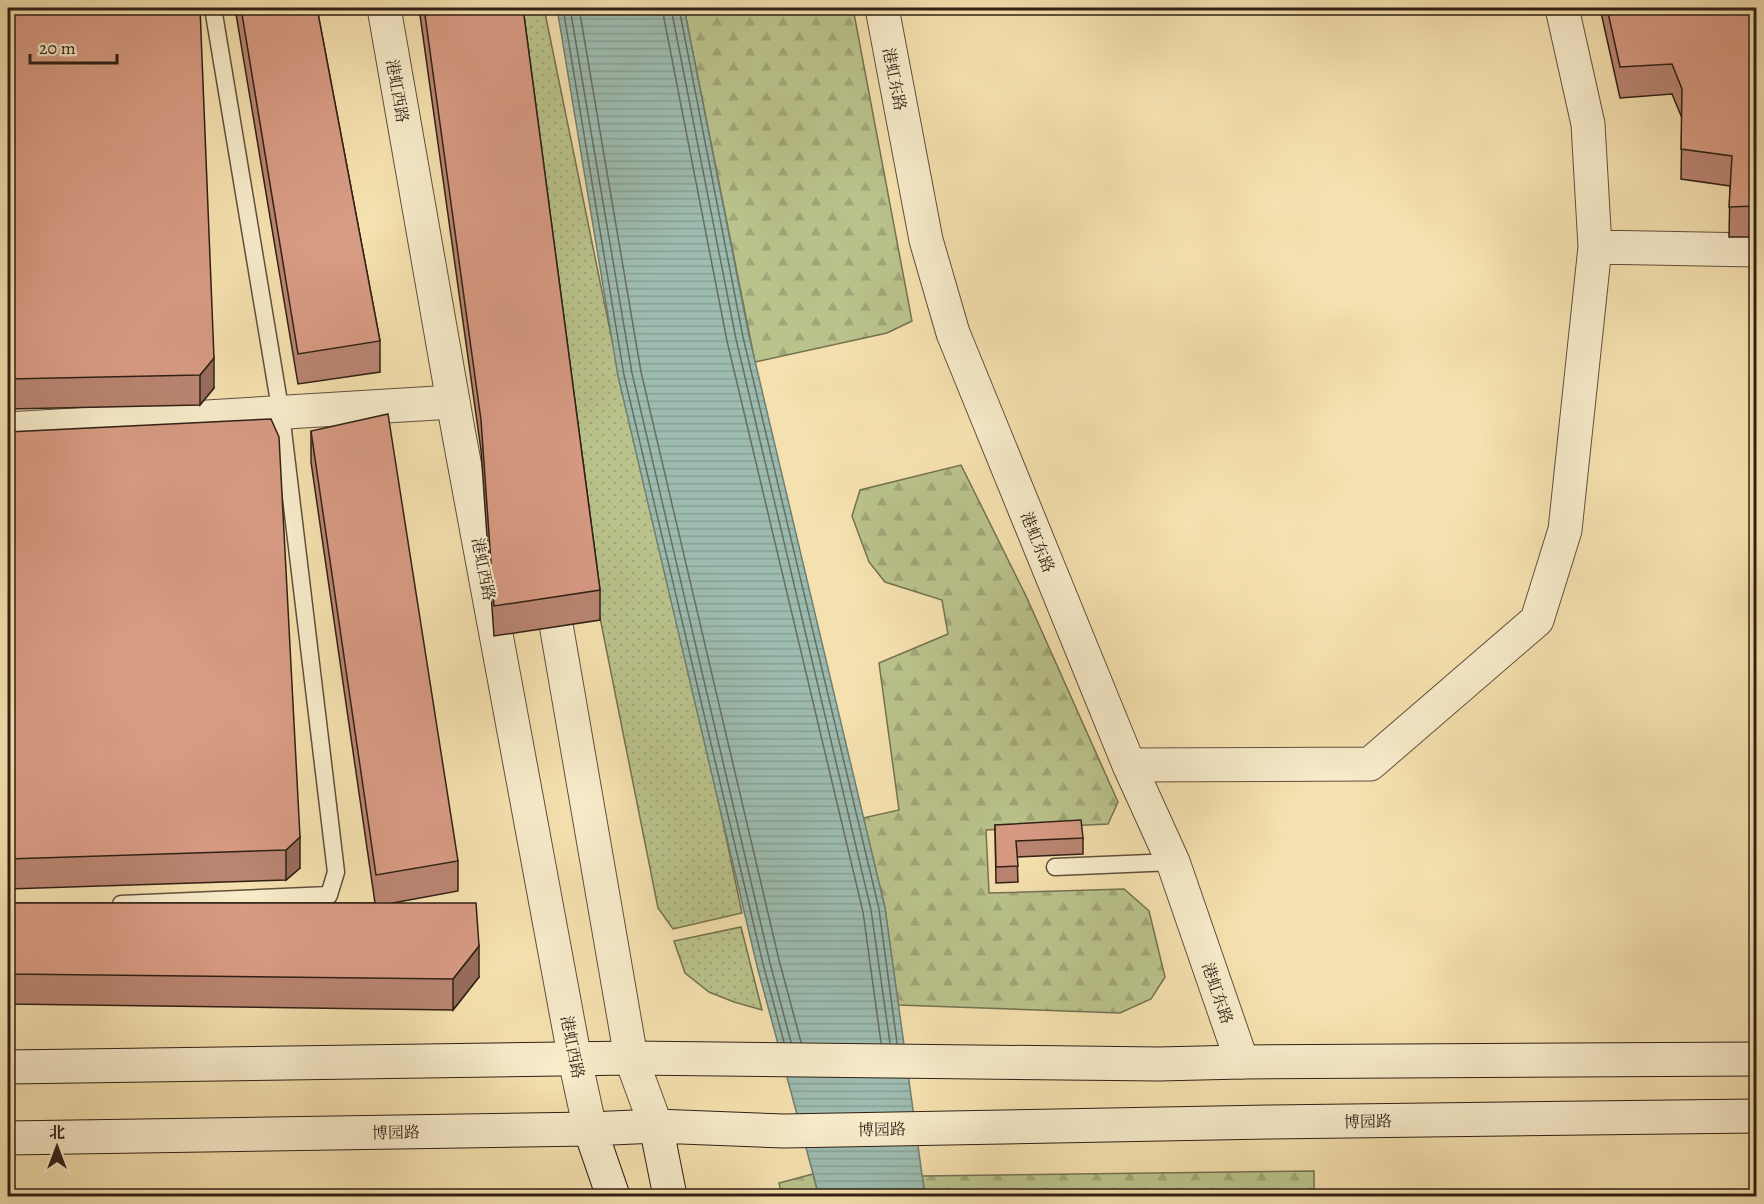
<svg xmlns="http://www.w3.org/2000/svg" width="1764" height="1204" viewBox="0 0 1764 1204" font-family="Alegreya,'Noto Serif SC',serif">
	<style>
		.grass { fill: url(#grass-dots); stroke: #747250; stroke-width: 1.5 }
		.forest { fill: url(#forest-firs); stroke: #747250; stroke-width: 1.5 }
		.water { fill: url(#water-rules); stroke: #717e72; stroke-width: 1.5 }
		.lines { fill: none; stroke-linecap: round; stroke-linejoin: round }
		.shore { stroke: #666e62; stroke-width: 1.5 }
		.service-casing { stroke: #60503c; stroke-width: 19 }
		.minor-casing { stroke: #60503c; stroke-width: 35 }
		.tertiary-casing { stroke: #60503c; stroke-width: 35 }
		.secondary-casing { stroke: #2f2015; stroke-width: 35 }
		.service { stroke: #f8eccb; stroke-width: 16 }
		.minor { stroke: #f8eccb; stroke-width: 33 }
		.tertiary { stroke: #f8eccb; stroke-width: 33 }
		.secondary { stroke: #f8eccb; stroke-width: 33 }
		.wall { fill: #ba8572; stroke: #2f2015; stroke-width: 1.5 }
		.shaded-wall { fill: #976c5c; stroke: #2f2015; stroke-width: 1.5 }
		.building { fill: #d89b84; stroke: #2f2015; stroke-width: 1.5 }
		.labels { text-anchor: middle; stroke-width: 4.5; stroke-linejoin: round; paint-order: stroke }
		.street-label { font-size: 16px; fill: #2f2015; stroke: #f8eccb }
	</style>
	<defs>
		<pattern id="grass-dots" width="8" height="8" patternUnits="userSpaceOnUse" patternTransform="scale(1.5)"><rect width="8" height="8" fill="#bac38c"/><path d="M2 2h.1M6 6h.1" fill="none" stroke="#a0a778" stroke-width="1.8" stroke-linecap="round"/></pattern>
		<pattern id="forest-firs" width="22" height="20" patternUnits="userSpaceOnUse" patternTransform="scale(1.5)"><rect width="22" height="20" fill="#bac38c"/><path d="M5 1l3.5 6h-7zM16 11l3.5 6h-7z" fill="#a0a778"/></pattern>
		<pattern id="water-rules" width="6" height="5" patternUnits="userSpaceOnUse" patternTransform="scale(1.5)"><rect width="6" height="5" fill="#9dbcb0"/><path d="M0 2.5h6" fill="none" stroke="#88a196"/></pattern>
	</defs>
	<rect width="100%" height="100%" fill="#f5e1af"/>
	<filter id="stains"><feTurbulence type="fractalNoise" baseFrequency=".00333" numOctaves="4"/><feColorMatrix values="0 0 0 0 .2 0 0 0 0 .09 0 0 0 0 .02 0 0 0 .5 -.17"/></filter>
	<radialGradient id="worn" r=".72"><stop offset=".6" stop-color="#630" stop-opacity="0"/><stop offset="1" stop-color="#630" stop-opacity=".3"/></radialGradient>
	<path class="grass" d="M516,8h28l69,337 15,25 114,543 -69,16 -15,-21 -129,-646z
		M741,927l21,83 -28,-8 -25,-10 -24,-19 -11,-32z"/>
	<path class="forest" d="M684,8h169l59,313 -25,12 -132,29z
		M961,465l65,131 92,206 -10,22 -122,6 3,63 135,-4 25,22 16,66 -14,22 -31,14 -222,-8 -13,-97 -22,-90 36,-8 -20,-147 69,-29 -6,-34 -57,-18 -16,-20 -17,-46 8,-26z
		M1314,1171v25h-389l-3,-20z
		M813,1174l6,22h-37l-3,-13z"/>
	<path class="water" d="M557,8h127l65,328 136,572 40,288h-106l-62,-230 -139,-590z"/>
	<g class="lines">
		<path class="shore" d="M563,8l61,367 139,589 21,78
			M570,8l62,365 138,590 21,79
			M579,8l62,364 138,588 22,82
			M662,8l65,333 136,571 18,131
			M671,8l65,331 135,571 19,133
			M679,8l64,329 136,572 18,134"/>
		<g class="service-casing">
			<path id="service" d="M1055,867l118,-5
				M121,904l208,-9 7,-23 -55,-458 -68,-406"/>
		</g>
		<g class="minor-casing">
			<path id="minor" d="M1595,247l161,3
				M8,429l445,-27
				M1129,765l241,-1 167,-144 28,-90 30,-283 -7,-123 -26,-116"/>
		</g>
		<g class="tertiary-casing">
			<path id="tertiary" d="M384,8l73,416 118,636 15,69
				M882,8l44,232 27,93 176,432 44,97 69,200
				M549,584l82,474 25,68"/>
		</g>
		<g class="secondary-casing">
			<path id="secondary" d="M8,1067l623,-9 528,6 83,-2 514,-3
				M656,1126l14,70
				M590,1129l23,67
				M8,1138l582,-9 66,-3 128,5 484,-9 488,-6"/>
		</g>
		<use href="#service" class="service"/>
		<use href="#minor" class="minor"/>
		<use href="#tertiary" class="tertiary"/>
		<use href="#secondary" class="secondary"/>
	</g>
	<path class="wall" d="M8,8l206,380 -14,17 -192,4z
		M235,8h82l63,333v31l-82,12z
		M419,8h104l77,582v30l-106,16 -13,-186z
		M1600,8h156v229h-27l1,-51 -49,-7 1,-61 -10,-24 -52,4z
		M311,431l147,430v30l-65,12 86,74 -26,33 -445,-6v-101h367l-64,-441z
		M8,432l292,436 -14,12 -278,9z
		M995,825l88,13v16l-66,3 1,25 -22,1z"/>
	<path class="shaded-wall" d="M214,358v30l-14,17v-30z
		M300,837v31l-14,12v-30z
		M479,946v31l-26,33v-31z"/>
	<path class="building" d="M8,8h192l14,350 -14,17 -192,4z
		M241,8h76l63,333 -82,13z
		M424,8h99l77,582 -106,16 -13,-186z
		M1607,8h149v198l-27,1 3,-51 -51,-7 1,-60 -10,-25 -52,3z
		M388,414l70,447 -82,14 -65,-444z
		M271,419l8,18 21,400 -14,13 -278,9v-427z
		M1081,820l2,18 -67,3 2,25 -22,1 -1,-42z
		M8,903h468l3,43 -26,33 -445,-5z"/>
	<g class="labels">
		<g class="street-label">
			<text transform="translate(895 79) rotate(79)" y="6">港虹东路</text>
			<text transform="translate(398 91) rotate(80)" y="6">港虹西路</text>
			<text transform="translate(1038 542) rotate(68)" y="6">港虹东路</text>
			<text transform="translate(484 569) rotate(79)" y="6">港虹西路</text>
			<text transform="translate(1218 993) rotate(71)" y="6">港虹东路</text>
			<text transform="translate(573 1047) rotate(79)" y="6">港虹西路</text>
			<text transform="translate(1368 1121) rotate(-1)" y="6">博园路</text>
			<text transform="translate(882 1129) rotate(-1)" y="6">博园路</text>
			<text transform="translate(396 1132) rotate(-1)" y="6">博园路</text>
		</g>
	</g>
	<rect width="1764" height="1204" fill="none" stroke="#f5e1af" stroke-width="30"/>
	<rect x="9" y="9" width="1746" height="1186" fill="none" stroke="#2f2015" stroke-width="3"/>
	<rect x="15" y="15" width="1734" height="1174" fill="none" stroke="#2f2015" stroke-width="1.5"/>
	<g transform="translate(57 1147)" stroke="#f8eccb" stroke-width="4.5" paint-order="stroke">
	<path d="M0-4.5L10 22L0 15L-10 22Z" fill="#2f2015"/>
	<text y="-9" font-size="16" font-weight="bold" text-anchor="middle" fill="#2f2015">北</text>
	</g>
	<path d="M30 54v9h87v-9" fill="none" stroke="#2f2015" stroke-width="3"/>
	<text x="39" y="54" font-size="18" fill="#2f2015" stroke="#f8eccb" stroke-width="4.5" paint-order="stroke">20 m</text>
	<rect width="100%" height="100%" filter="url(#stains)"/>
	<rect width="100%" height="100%" fill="url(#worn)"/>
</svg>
